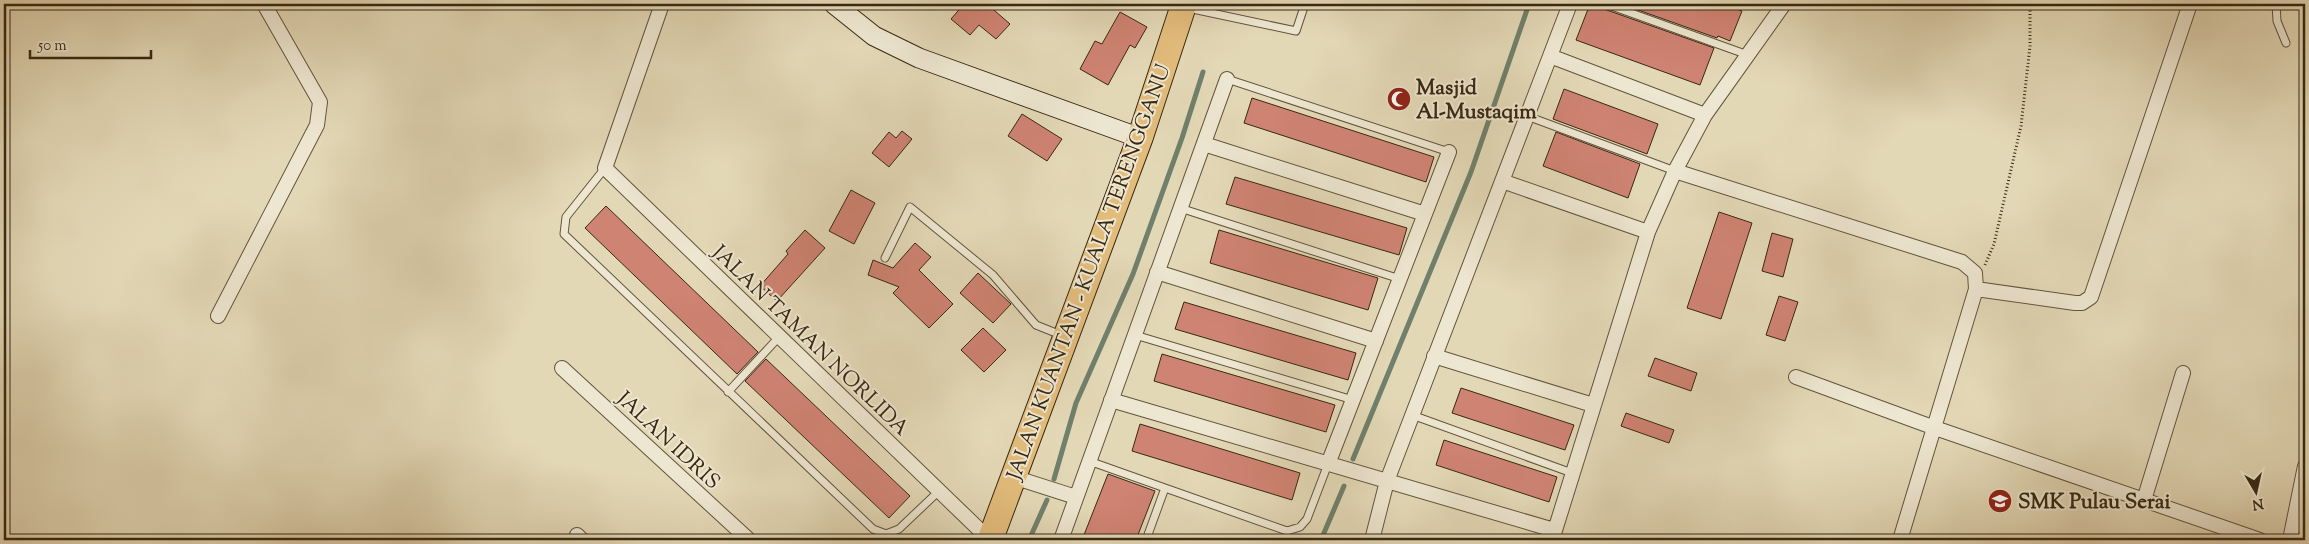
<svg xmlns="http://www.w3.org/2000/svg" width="2309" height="544" viewBox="0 0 2309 544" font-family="'Sorts Mill Goudy',serif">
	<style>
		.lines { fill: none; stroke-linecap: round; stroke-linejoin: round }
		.stream { stroke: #70806c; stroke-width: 5 }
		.building { fill: #cf8373; stroke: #382812 }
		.lane-casing { stroke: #63543b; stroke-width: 9 }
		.street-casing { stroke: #63543b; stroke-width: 16 }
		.secondary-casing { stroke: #382812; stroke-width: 21 }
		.highway-casing { stroke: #382812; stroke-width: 27 }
		.path { stroke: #382812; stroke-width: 3; stroke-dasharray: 1 2.5; stroke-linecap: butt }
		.lane { stroke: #ede6d0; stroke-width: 7 }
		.street { stroke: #ede6d0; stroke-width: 14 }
		.secondary { stroke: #ede6d0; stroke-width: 19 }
		.highway { stroke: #e2bc7b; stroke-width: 25 }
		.labels { text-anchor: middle; stroke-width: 4; stroke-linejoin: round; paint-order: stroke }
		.poi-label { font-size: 21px; font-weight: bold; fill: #382812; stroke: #ede6d0; text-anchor: start }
		.street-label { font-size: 21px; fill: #382812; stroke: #ede6d0 }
	</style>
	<rect width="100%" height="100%" fill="#e3d8b6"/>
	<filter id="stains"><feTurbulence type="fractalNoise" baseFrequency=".004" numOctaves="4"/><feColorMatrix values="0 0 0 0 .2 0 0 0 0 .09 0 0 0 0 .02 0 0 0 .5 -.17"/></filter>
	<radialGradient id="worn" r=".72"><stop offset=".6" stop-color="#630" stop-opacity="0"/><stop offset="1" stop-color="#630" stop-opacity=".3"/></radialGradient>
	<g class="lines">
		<path class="stream" d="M1353,459l118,-287 58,-168
			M1054,479l22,-76 57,-129 49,-136 21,-66
			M1029,540l18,-40
			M1321,540l23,-54"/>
	</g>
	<path class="building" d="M964,4h23l23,20 -14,15 -17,-14 -9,10 -19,-16z
		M1590,4h11l3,5 110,39 -14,37 -124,-45z
		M1621,4h102l19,7 -12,30 -12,-5 -1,2z
		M1120,12l27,15 -12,21 -5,-3 -22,40 -28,-16 15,-28 7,3z
		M1564,89l94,35 -11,30 -94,-35z
		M1252,98l182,59 -8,25 -182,-59z
		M1022,114l40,25 -15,22 -39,-25z
		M902,131l10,8 -23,28 -17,-14 17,-21 7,6z
		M1556,132l84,32 -12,34 -85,-32z
		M1235,177l172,51 -8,27 -173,-51z
		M851,190l24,13 -21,41 -25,-13z
		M606,206l152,146 -21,22 -152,-146z
		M1719,212l33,11 -31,96 -34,-11z
		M805,230l20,18 -48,53 -17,-15 28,-32 -2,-3z
		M1219,230l159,48 -10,32 -158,-47z
		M1772,233l21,6 -10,38 -21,-6z
		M915,243l16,14 -12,13 34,34 -24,24 -36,-35 6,-6 -31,-12 5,-15 20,8z
		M978,273l33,31 -18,19 -33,-30z
		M1779,296l19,6 -13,39 -19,-6z
		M1184,302l172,51 -8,27 -173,-51z
		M983,328l23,22 -22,22 -23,-22z
		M1162,354l173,51 -9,27 -172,-51z
		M1655,358l42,15 -6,18 -43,-15z
		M766,359l144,137 -21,22 -144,-137z
		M1461,388l113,37 -9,25 -113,-37z
		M1626,413l48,17 -5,13 -48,-17z
		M1140,424l160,49 -8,27 -160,-49z
		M1444,440l113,37 -8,25 -113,-37z
		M1108,474l47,17 -19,49h-54z"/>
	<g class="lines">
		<g class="lane-casing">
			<path id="lane" d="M1606,4l142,51
				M2276,4l1,17 9,22
				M1188,8l108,23 9,-27
				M1227,79l222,73
				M1527,116l148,55
				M605,168l-39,49 -2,17 309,295 13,5 13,-5 40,-38
				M1180,208l220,71
				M885,258l25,-51 83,68 43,50 25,10
				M1135,335l218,65
				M728,392l51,-55
				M1412,415l160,58
				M1089,461l76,27
				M1146,540l19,-52 122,43 13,-4 7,-8 21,-55"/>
		</g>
		<g class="street-casing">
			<path id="street" d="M662,4l-57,164 385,372
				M1550,56l155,59
				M1204,144l221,70
				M1675,171l287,91 13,11 1,16 -76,251
				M1502,181l146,51
				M1157,272l219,69
				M1976,289l99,14h7l9,-6 99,-293
				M218,316l99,-191 3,-23 -56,-98
				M1434,356l159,49
				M562,368l187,172
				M1796,377l139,51 325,112
				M1111,400l443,130
				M1328,464l121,-312
				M1013,477l63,20
				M2144,500l39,-127
				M577,535l5,5
				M1061,540l166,-461
				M1372,540l15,-59 183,-477
				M1552,540l96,-308 27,-61 30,-56 79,-111
				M2290,540l15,-74"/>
		</g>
		<g class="secondary-casing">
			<path id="secondary" d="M834,4l40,32 45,22 221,80"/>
		</g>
		<g class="highway-casing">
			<path id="highway" d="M990,540l150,-402 44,-134"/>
		</g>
		<path class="path" d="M1985,265l9,-21 27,-118 9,-80v-42"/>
		<use href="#lane" class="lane"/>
		<use href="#street" class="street"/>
		<use href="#secondary" class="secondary"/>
		<use href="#highway" class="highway"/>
	</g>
	<defs>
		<g id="mosque-disc" transform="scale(1.25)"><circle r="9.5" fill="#8f2418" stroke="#ede6d0"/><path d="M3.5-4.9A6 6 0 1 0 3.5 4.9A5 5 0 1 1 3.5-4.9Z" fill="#fff"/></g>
		<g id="school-disc" transform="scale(1.25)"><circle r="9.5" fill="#8f2418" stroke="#ede6d0"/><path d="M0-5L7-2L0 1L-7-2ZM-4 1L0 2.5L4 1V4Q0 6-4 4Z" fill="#fff"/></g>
	</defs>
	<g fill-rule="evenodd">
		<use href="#mosque-disc" x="1399" y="99"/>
		<use href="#school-disc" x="2000" y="501"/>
	</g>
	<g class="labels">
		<g class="poi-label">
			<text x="1416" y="94">Masjid<tspan x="1416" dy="24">Al-Mustaqim</tspan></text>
			<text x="2018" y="508">SMK Pulau Serai</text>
		</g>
		<g class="street-label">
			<text transform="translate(1088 272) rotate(-70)" y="7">JALAN KUANTAN - KUALA TERENGGANU</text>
			<text transform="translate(811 340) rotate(44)" y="7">JALAN TAMAN NORLIDA</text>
			<text transform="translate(669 440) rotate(43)" y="7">JALAN IDRIS</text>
		</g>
	</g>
	<rect width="2309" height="544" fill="none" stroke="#e3d8b6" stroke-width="20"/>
	<rect x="5" y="5" width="2299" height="534" fill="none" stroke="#382812" stroke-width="2.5"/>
	<rect x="10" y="10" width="2289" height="524" fill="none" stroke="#382812"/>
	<g transform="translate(2256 492) rotate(171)" stroke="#ede6d0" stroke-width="4" paint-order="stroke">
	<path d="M0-4L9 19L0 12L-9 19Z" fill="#382812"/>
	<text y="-8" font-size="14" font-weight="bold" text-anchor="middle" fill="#382812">N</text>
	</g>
	<path d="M30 50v8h121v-8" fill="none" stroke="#382812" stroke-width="2.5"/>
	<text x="38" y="50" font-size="15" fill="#382812" stroke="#ede6d0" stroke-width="4" paint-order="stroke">50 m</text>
	<rect width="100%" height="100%" filter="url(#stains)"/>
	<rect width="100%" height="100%" fill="url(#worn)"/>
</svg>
